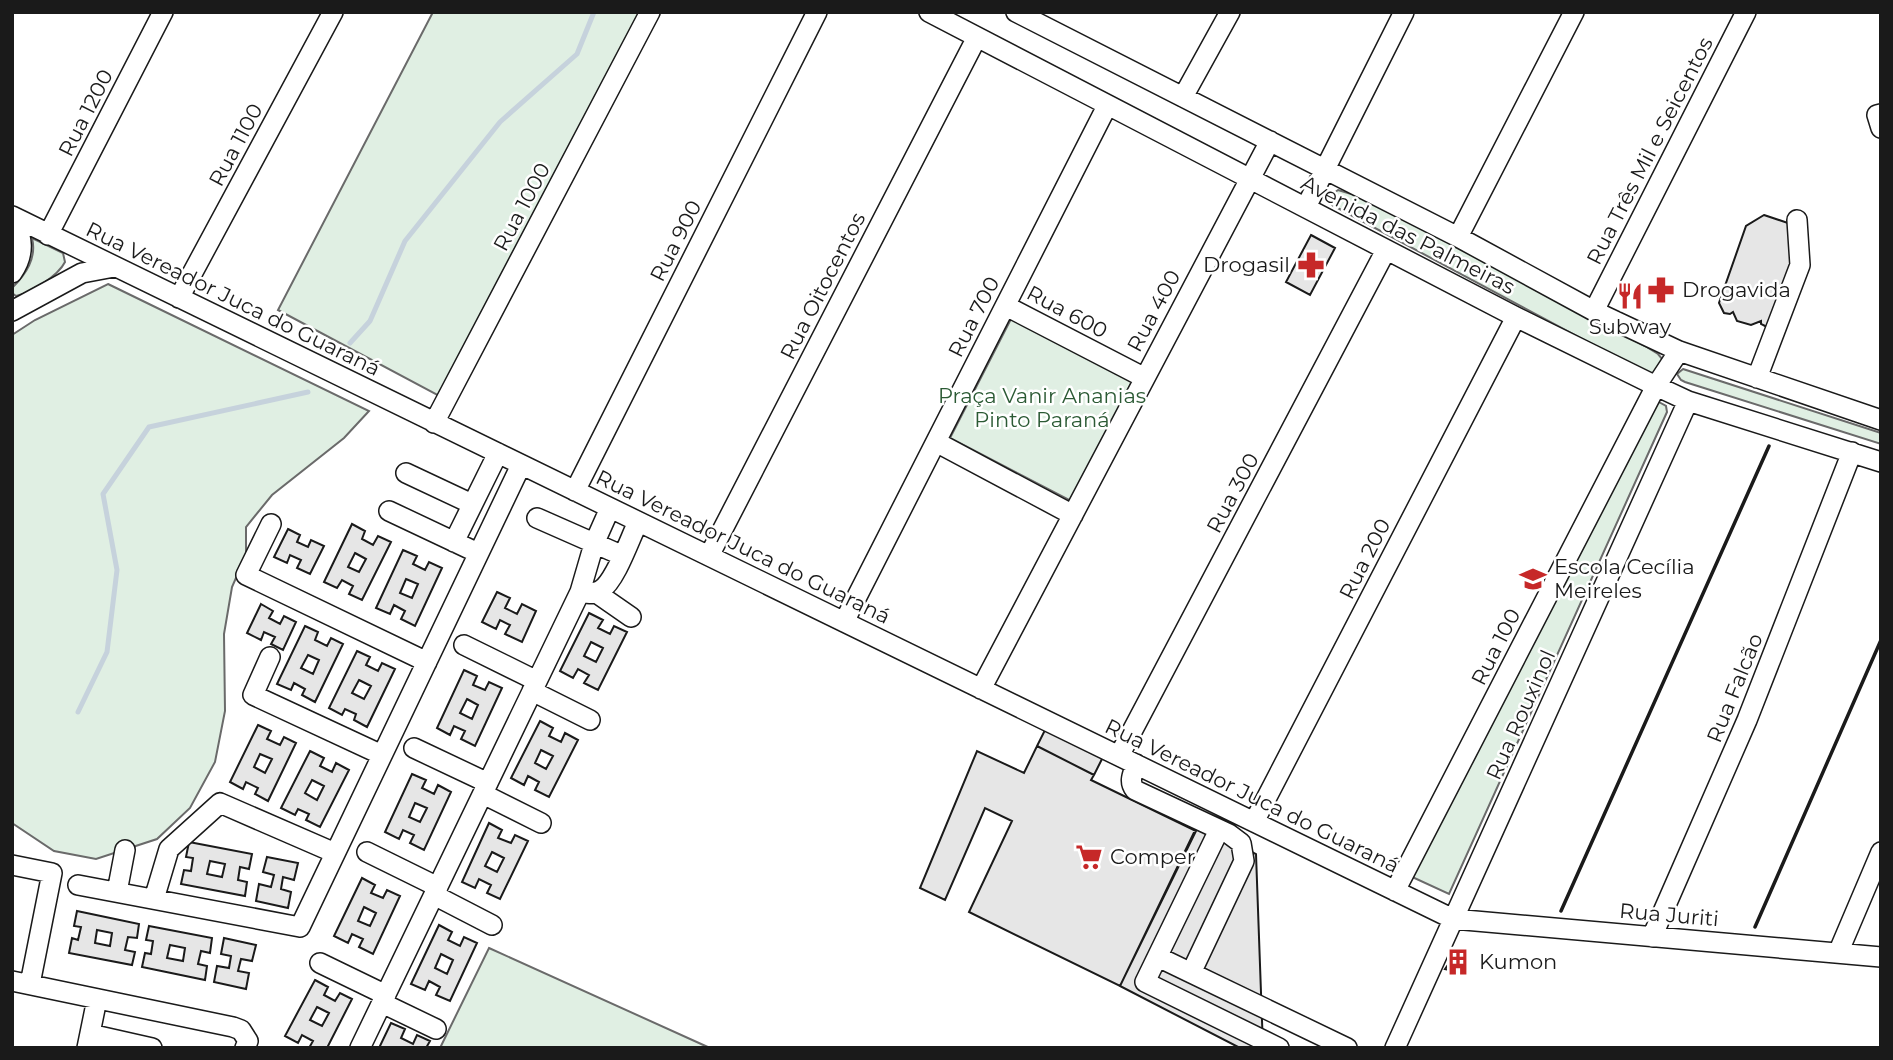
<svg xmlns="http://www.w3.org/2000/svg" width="1893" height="1060" viewBox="0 0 1893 1060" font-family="Montserrat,sans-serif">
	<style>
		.green { fill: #e0efe3; stroke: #6a6a6a; stroke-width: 2 }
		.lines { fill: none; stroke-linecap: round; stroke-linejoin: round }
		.stream { stroke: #c6d2dc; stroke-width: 5 }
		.building { fill: #e6e6e6; stroke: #1a1a1a; stroke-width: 2; fill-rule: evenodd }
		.minor-casing { stroke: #1a1a1a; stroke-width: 22 }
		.minor { stroke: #fff; stroke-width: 19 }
		.wall { stroke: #1a1a1a; stroke-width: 3.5 }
		.labels { text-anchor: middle; stroke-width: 5; stroke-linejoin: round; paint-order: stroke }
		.street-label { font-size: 21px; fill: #1a1a1a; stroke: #fff }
		.poi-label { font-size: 21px; fill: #1a1a1a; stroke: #fff; text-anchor: start }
		.park-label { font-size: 21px; fill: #2b5a34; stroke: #fff }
	</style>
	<rect width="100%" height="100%" fill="#fff"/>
	<path class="green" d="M433,12h211l-201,386 -165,-88z
		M1338,190l43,13 264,143 13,8 5,6 -7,16 -29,-13 -295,-158 -2,-9z
		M32,238l31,15 2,9c-7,14 -34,31 -49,34l-4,-3v-5c14,-14 25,-30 20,-50z
		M108,284l261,127 -25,27 -72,57 -26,32v28l-14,32 -8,47 1,77 -10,51 -25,46 -33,31 -61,20 -42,-8 -42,-28v-488l23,-15z
		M1013,315l121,63 -63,123 -121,-63z
		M1683,369l198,64v11l-196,-62 -4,-2 -4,-6z
		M1657,401l9,5 1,6 -218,482 -39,-18z
		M489,948l221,100h-270z"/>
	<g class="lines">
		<path class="stream" d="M350,343l20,-22 35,-80 95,-119 77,-68 17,-42
			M78,712l29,-60 10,-82 -14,-76 46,-67 159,-35"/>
	</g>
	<path class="building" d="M1764,215l24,8 9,19 -21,79 -9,6 -6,-3v-3l-10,4 -14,-4 -4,-9 -3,2 -6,-1 -5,-10 27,-77z
		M1311,235l24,13 -25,47 -24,-13z
		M352,524l13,7 -3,8 11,6 5,-9 13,6 -29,58 -13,-6 4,-8 -11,-6 -5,8 -13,-6zM355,553l11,6 -7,13 -11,-5z
		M288,529l12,6 -3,7 11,5 3,-7 13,6 -14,28 -13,-6 4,-8 -11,-5 -3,8 -13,-6z
		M403,550l14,6 -4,8 12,6 4,-8 13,6 -27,58 -14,-7 4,-8 -11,-6 -4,9 -14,-6zM406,579l12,5 -6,14 -12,-5z
		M497,592l13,6 -5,10 12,6 5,-10 14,7 -14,31 -17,-8 5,-9 -10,-5 -4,9 -14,-7z
		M261,604l12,7 -4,7 11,6 4,-8 12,6 -13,28 -12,-6 4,-7 -11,-5 -3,8 -14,-7z
		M589,613l14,7 -5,8 12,6 4,-8 13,6 -29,58 -14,-7 5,-8 -11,-6 -5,9 -13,-7zM591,642l12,6 -7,14 -12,-6z
		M305,626l13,6 -3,8 12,6 4,-8 12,6 -28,58 -13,-7 3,-6 -11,-6 -3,7 -14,-6zM308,655l11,5 -6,14 -12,-6z
		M357,651l13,6 -4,8 12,6 4,-8 13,6 -28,58 -13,-7 2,-6 -11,-5 -3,6 -13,-7zM359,680l12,6 -7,13 -12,-6z
		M464,670l13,6 -4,9 12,5 4,-8 13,6 -27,58 -14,-7 4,-8 -11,-5 -4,9 -13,-7zM467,699l11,6 -6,14 -12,-6z
		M540,721l13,7 -4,8 12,6 4,-9 13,7 -29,57 -14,-7 4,-8 -11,-6 -4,9 -13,-7zM541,750l12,6 -7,13 -11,-6z
		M258,725l13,6 -4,8 13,6 4,-8 12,6 -28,58 -13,-7 3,-6 -12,-6 -3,7 -13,-7zM260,754l12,5 -7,14 -11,-6z
		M1046,728l57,29 -9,18 -57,-29z
		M1037,746l57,29 -3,5 105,51 -76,155 -151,-74 43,-91 -27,-13 -40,92 -25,-12 57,-137 47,22z
		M310,751l14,7 -4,8 12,6 4,-9 13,7 -29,57 -14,-7 3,-6 -11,-5 -3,6 -14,-7zM312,780l12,6 -7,14 -12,-7z
		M412,774l14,6 -4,8 12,6 4,-9 13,7 -27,58 -14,-7 4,-8 -11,-5 -4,9 -14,-7zM415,803l12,5 -7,14 -11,-5z
		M489,823l13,7 -4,8 13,5 4,-8 13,6 -28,58 -13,-6 4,-8 -12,-6 -4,9 -13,-6zM492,852l12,6 -7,14 -12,-6z
		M1198,824l58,30 7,194h-23l-120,-62z
		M189,842l63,12 -3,15 -9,-2 -2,13 9,2 -2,14 -64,-12 3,-14 7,1 2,-13 -7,-1zM210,861l15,3 -3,13 -15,-3z
		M267,857l31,6 -4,17 -11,-3 -2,12 10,3 -3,16 -32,-7 3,-17 12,3 3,-12 -11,-3z
		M362,878l13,7 -4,8 12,5 4,-8 13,6 -27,58 -14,-7 4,-8 -11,-5 -4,9 -14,-7zM364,907l12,6 -6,13 -12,-5z
		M77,911l62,13 -2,14 -9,-1 -3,13 10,2 -3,13 -63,-12 3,-15 6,2 3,-13 -7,-1zM97,930l15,3 -2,13 -15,-3z
		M439,925l13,7 -4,8 12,6 4,-9 13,6 -27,58 -14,-6 4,-8 -11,-6 -4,9 -14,-6zM441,954l12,6 -6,14 -12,-6z
		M149,926l63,12 -2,15 -9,-2 -3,13 9,2 -2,14 -63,-13 3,-14 6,1 2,-13 -7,-1zM170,945l15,3 -2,13 -16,-3z
		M224,938l32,7 -4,16 -11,-2 -3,12 11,2 -3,16 -32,-7 3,-16 12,2 2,-12 -10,-2z
		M1457,952l10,2 -3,19 -19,-4z
		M315,980l13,7 -4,8 11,6 5,-8 12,6 -25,49h-18l4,-7 -11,-6 -4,8 -13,-7zM317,1007l12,6 -7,13 -12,-6z
		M391,1023l14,6 -4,9 12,6 4,-9 13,6 -4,7h-47z"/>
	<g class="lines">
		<g class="minor-casing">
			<path id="minor" d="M929,12l587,305 140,69 32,15 193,61
				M1016,12l442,225 136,74 85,40 202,69
				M1183,97l47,-85
				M1881,114l-4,1 4,13
				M1306,207l98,-195
				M12,216l1441,703 428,38
				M48,235l115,-223
				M1458,237l116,-225
				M12,273c14,-20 10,-35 2,-56
				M179,298l154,-286
				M1006,306l139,72
				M12,311l70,-38 32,-6
				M1594,311l152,-299
				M1757,378l43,-113 -3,-45
				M434,423l216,-411
				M936,442l137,73
				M406,473l66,31
				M575,491l242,-479
				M389,511l89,42
				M537,518l84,37
				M271,524l-25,51 181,87
				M454,542l44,-89
				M709,556l268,-519
				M580,592c7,2 15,2 21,-2 15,-10 29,-52 37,-68
				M595,592l36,25
				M844,622l263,-516
				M464,645l73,36
				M270,657l-17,38 129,60
				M981,689l289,-548
				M532,691l58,29
				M414,748l74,35
				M1119,756l267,-506
				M1136,764c-3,10 -8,17 -1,26l94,44 12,9 3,18 -53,112
				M483,794l58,29
				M1254,822l262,-505
				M1219,830l-74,152 134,66
				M367,852l71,35
				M12,865l40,8 -22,111
				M78,885l222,42 221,-462
				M1395,891l261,-505 23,-35
				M117,892l8,-42
				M434,895l58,30
				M154,899l15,-50 51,-46 115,50
				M1652,937l95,-217 105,-268
				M1838,953l43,-101
				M1158,957l189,91
				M320,963l66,32
				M12,981l221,46 8,3 7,11 -3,7
				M382,1003l54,26
				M90,1034l62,14
				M87,1048l10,-49
				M360,1048l220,-456 14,-48 16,-36
				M1395,1048l293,-647"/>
		</g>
		<use href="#minor" class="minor"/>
		<path class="wall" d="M1561,911l208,-465
			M1755,927l126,-287"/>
	</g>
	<defs>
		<g id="pharmacy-bare" transform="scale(2.1)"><path d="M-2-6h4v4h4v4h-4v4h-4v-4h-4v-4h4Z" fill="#c62828" stroke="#fff" stroke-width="2.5" paint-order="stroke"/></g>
		<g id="restaurant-bare" transform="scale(2.1)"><path d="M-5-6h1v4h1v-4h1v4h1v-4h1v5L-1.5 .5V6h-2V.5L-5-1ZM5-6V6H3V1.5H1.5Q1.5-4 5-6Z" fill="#c62828" stroke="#fff" stroke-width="2.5" paint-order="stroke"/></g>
		<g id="school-bare" transform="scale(2.1)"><path d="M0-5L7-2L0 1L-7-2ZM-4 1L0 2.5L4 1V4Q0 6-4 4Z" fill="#c62828" stroke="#fff" stroke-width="2.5" paint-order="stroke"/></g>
		<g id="supermarket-bare" transform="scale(2.1)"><path d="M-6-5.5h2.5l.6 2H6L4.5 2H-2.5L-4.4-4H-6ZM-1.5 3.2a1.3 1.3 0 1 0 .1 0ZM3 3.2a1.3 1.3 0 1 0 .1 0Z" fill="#c62828" stroke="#fff" stroke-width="2.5" paint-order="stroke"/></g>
		<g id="building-bare" transform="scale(2.1)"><path d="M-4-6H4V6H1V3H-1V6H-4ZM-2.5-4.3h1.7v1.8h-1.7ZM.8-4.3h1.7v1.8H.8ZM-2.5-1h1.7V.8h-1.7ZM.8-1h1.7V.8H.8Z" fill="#c62828" stroke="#fff" stroke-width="2.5" paint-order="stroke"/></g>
	</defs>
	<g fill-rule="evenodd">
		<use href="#pharmacy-bare" x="1311" y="265"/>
		<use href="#pharmacy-bare" x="1661" y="290"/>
		<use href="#restaurant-bare" x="1630" y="296"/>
		<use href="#school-bare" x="1533" y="579"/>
		<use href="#supermarket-bare" x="1089" y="857"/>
		<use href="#building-bare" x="1458" y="962"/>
	</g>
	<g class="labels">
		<g class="street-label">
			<text transform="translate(86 113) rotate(-63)" y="7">Rua 1200</text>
			<text transform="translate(236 145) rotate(-62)" y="7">Rua 1100</text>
			<text transform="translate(1650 151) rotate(-63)" y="7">Rua Três Mil e Seicentos</text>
			<text transform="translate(522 207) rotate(-62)" y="7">Rua 1000</text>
			<text transform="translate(1408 235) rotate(27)" y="7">Avenida das Palmeiras</text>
			<text transform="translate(676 241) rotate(-63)" y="7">Rua 900</text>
			<text transform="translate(823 286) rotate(-63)" y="7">Rua Oitocentos</text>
			<text transform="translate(233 299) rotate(26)" y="7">Rua Vereador Juca do Guaraná</text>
			<text transform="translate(1154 311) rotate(-62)" y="7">Rua 400</text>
			<text transform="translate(1067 312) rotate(28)" y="7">Rua 600</text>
			<text transform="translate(974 317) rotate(-63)" y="7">Rua 700</text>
			<text transform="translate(1233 493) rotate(-62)" y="7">Rua 300</text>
			<text transform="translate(743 547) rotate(26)" y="7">Rua Vereador Juca do Guaraná</text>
			<text transform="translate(1365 559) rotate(-63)" y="7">Rua 200</text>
			<text transform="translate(1496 647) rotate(-63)" y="7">Rua 100</text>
			<text transform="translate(1735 688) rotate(-68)" y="7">Rua Falcão</text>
			<text transform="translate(1521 715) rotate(-66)" y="7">Rua Rouxinol</text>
			<text transform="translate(1252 796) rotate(26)" y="7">Rua Vereador Juca do Guaraná</text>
			<text transform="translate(1669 915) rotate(5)" y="7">Rua Juriti</text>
		</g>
		<g class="poi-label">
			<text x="1290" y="272" text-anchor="end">Drogasil</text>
			<text x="1682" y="297">Drogavida</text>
			<text x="1630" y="334" text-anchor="middle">Subway</text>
			<text x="1554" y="574">Escola Cecília<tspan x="1554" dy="24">Meireles</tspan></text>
			<text x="1110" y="864">Comper</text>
			<text x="1479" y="969">Kumon</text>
		</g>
		<g class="park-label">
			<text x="1042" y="403">Praça Vanir Ananias<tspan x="1042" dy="24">Pinto Paraná</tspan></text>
		</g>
	</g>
	<rect width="1893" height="1060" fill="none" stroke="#1a1a1a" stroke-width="28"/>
</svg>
